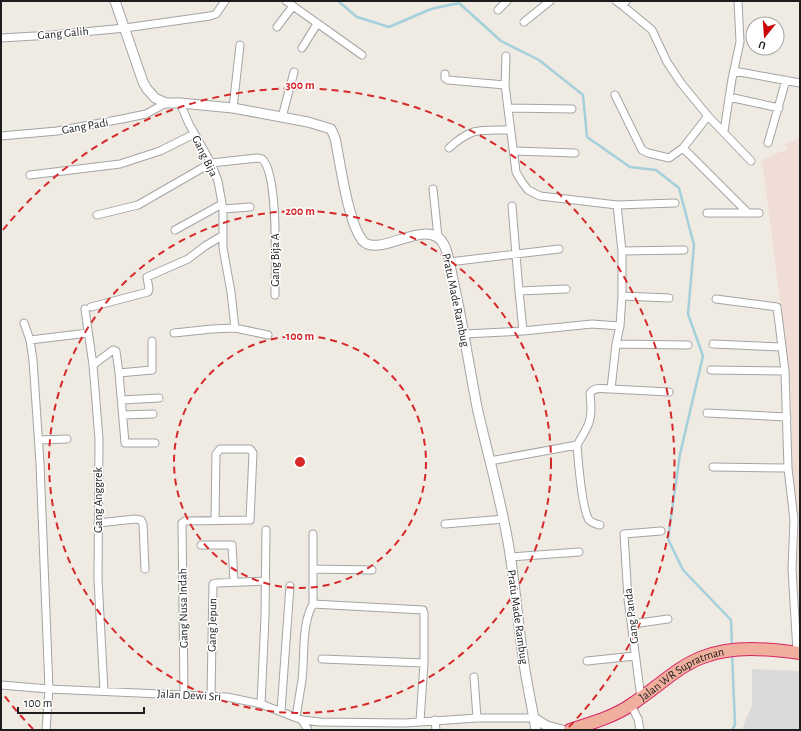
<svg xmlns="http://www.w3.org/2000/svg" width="801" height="731" viewBox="0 0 801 731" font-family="'Alegreya Sans',sans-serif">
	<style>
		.residential { fill: #dbdada }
		.military { fill: #f0ddd6 }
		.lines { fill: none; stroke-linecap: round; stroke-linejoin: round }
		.stream { stroke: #a4d0dc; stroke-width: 2.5 }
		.minor-casing { stroke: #a4a4a4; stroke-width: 9 }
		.tertiary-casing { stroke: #a4a4a4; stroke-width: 11 }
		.trunk-casing { stroke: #d82565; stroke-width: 14 }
		.minor { stroke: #fff; stroke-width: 7 }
		.tertiary { stroke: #fff; stroke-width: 9 }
		.trunk { stroke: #f0ae9c; stroke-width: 12 }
		.ring { fill: none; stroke: #d62828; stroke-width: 2; stroke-dasharray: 7 5 }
		.labels { text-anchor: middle; stroke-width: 3; stroke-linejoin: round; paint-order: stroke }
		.street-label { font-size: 12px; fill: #1d1d1d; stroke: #fff }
		.centre { fill: #d62828; stroke: #fff; stroke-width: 2 }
		.ring-label { font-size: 12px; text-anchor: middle; font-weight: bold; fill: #d62828; stroke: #fff; stroke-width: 3; stroke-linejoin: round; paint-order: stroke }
	</style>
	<rect width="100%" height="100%" fill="#efebe3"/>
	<path class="residential" d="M752,669l48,2v59h-58l3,-9 7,-15z"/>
	<path class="military" d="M800,138v475l-4,-40 3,-56 -6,-16 -2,-114 -29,-227 25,-11 -2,-5z"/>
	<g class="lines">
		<path class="stream" d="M338,1l19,16 32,10 42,-18 28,-6 42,38 38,19 44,35 4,42 43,30 26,3 23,18 15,57 -6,69 15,42 -23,98 -12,85 15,31 48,50 1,26
			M732,653l3,72 -3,5"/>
		<g class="minor-casing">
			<path id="minor" d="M286,1l76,54
				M616,1l7,5 3,-5
				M623,6l29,24 15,32 14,21 27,33 43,45
				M498,10l9,-9
				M524,22l26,-21
				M277,27l16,-21
				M1,38l51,-3 73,-7 85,-12 6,-2 9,-13
				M302,48l15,-24
				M734,71l66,12
				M445,74v4l3,2 57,5
				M615,95l27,55 6,3 21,5 14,-10 25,-32
				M729,97l50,11
				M180,103l9,21 22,39 7,18 5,28v39l8,44 4,36
				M233,108l7,-63
				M508,108l64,1
				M282,117l12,-45
				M724,131l8,-52 8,-37 -2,-41
				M1,136l56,-5 65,-12 24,-5 20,-11
				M768,143l18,-63
				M449,148c23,-21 31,-18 61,-18
				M683,148l65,65
				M514,151l61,2
				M30,175l90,-11 40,-13 34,-17
				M433,189l5,48
				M617,205l58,-2
				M512,206l7,85
				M223,209l27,-2
				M707,213h52
				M97,215l41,-10 73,-42 46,-5 5,1c17,14 13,111 13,136
				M175,230l47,-26
				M622,251l62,-1
				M449,262l110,-13
				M622,296l47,2
				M716,299l61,8 8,64 3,97 6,52 -2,49 5,83
				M91,307l57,-15 1,-3 -2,-12 41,-18 17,-13 17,-10
				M85,309l8,56 6,74 -1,140 6,112
				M24,323l6,17 3,20 7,103 9,226 -3,41
				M523,331l-4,-40 47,-2
				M174,333l38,-4 23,-1 33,7
				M464,334l59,-3 69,-7 28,2
				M30,340l58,-7
				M616,344l72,1
				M713,344l68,3
				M93,365l20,-15 3,1 3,22 6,70h30
				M711,370l74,1
				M119,373l33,-3v-29
				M611,389l58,3
				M122,400l37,-2
				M707,413l80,4
				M123,415l30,-1
				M39,440l28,-1
				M577,445c1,15 5,64 12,75 3,3 7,4 11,5
				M490,461l87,-16c13,-21 16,-26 13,-51 3,-8 14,-5 21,-5l5,-45 4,-18 2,-30v-45l-5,-46 -77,-9 -12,-6 -6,-8 -6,-10 -11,-87 1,-29
				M713,467l75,1
				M98,523l37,-4 6,1 2,4 2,45
				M445,524l59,-5
				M313,534v70l110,6 1,3v50
				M201,545h31l2,37
				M510,557l69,-5
				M313,569l59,1
				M632,624l36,-5
				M322,659l102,4 -4,58
				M587,661l48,-5
				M474,677l3,41
				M1,685l48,4 178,8 34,7 41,16 18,2 85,1 72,-5h57
				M184,694l-2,-171 3,-2 65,-1 3,-67 -3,-4h-30l-4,5 -1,67
				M211,695l2,-111 4,-1 49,-2
				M641,698l-13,-99 -4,-65 37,-3
				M261,704l4,-87 1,-87
				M631,705l7,14 2,11
				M281,711l9,-125
				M296,717c2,-13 4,-25 6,-37 3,-24 -1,-55 11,-76
				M302,720l6,10
				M435,720l1,10"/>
		</g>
		<g class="tertiary-casing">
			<path id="tertiary" d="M115,1l28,81 4,7 8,9 11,5h14l53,5 75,14 23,7 4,9c5,23 13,86 28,103 17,18 68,-28 82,6 5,12 6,25 9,37 9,41 15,82 23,123 10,45 23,89 31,135 8,44 10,89 18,134 3,18 7,36 10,54
				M534,718l13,8 15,4"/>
		</g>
		<g class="trunk-casing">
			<g id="trunk">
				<path id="s1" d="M570,730c21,-7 44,-13 62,-26 24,-15 44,-37 71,-47 31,-12 65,-8 97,-4"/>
			</g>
		</g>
		<use href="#minor" class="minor"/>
		<use href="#tertiary" class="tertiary"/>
		<use href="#trunk" class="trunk"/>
	</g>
	<g class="ring">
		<circle cx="300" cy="462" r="126"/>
		<circle cx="300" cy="462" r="251"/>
		<path d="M33 729A377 377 0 0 1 3 694M3 230A377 377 0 1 1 567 729"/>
	</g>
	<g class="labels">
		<g class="street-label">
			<text transform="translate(63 33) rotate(-5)" y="4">Gang Galih</text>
			<text transform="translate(85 126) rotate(-10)" y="4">Gang Padi</text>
			<text transform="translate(205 156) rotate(64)" y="4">Gang Bija</text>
			<text transform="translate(275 260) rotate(-90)" y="4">Gang Bija A</text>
			<text transform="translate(456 300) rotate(78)" y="4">Pratu Made Rambug</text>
			<text transform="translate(98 500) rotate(-90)" y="4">Gang Anggrek</text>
			<text transform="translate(183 608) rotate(-91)" y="4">Gang Nusa Indah</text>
			<text transform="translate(631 616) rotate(-97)" y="4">Gang Panda</text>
			<text transform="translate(518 617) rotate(82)" y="4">Pratu Made Rambug</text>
			<text transform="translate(212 625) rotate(-89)" y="4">Gang Jepun</text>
			<text dy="4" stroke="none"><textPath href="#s1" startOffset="126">Jalan WR Supratman</textPath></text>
			<text transform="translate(189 695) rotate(3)" y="4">Jalan Dewi Sri</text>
		</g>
	</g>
	<circle cx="300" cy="462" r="6" class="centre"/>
	<g class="ring-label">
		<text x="300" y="89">300 m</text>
		<text x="300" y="215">200 m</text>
		<text x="300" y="340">100 m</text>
	</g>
	<rect width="801" height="731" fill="none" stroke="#1d1d1d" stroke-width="4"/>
	<g transform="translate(765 36) rotate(197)"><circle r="19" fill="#ffffff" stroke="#a5a5a5"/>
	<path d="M0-3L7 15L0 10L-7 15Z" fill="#c90104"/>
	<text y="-6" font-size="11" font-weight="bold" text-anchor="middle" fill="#1d1d1d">U</text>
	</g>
	<path d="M18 707v6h126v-6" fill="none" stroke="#1d1d1d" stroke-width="2"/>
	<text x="24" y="707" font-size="12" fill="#1d1d1d" stroke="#ffffff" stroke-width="3" paint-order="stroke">100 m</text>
</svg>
